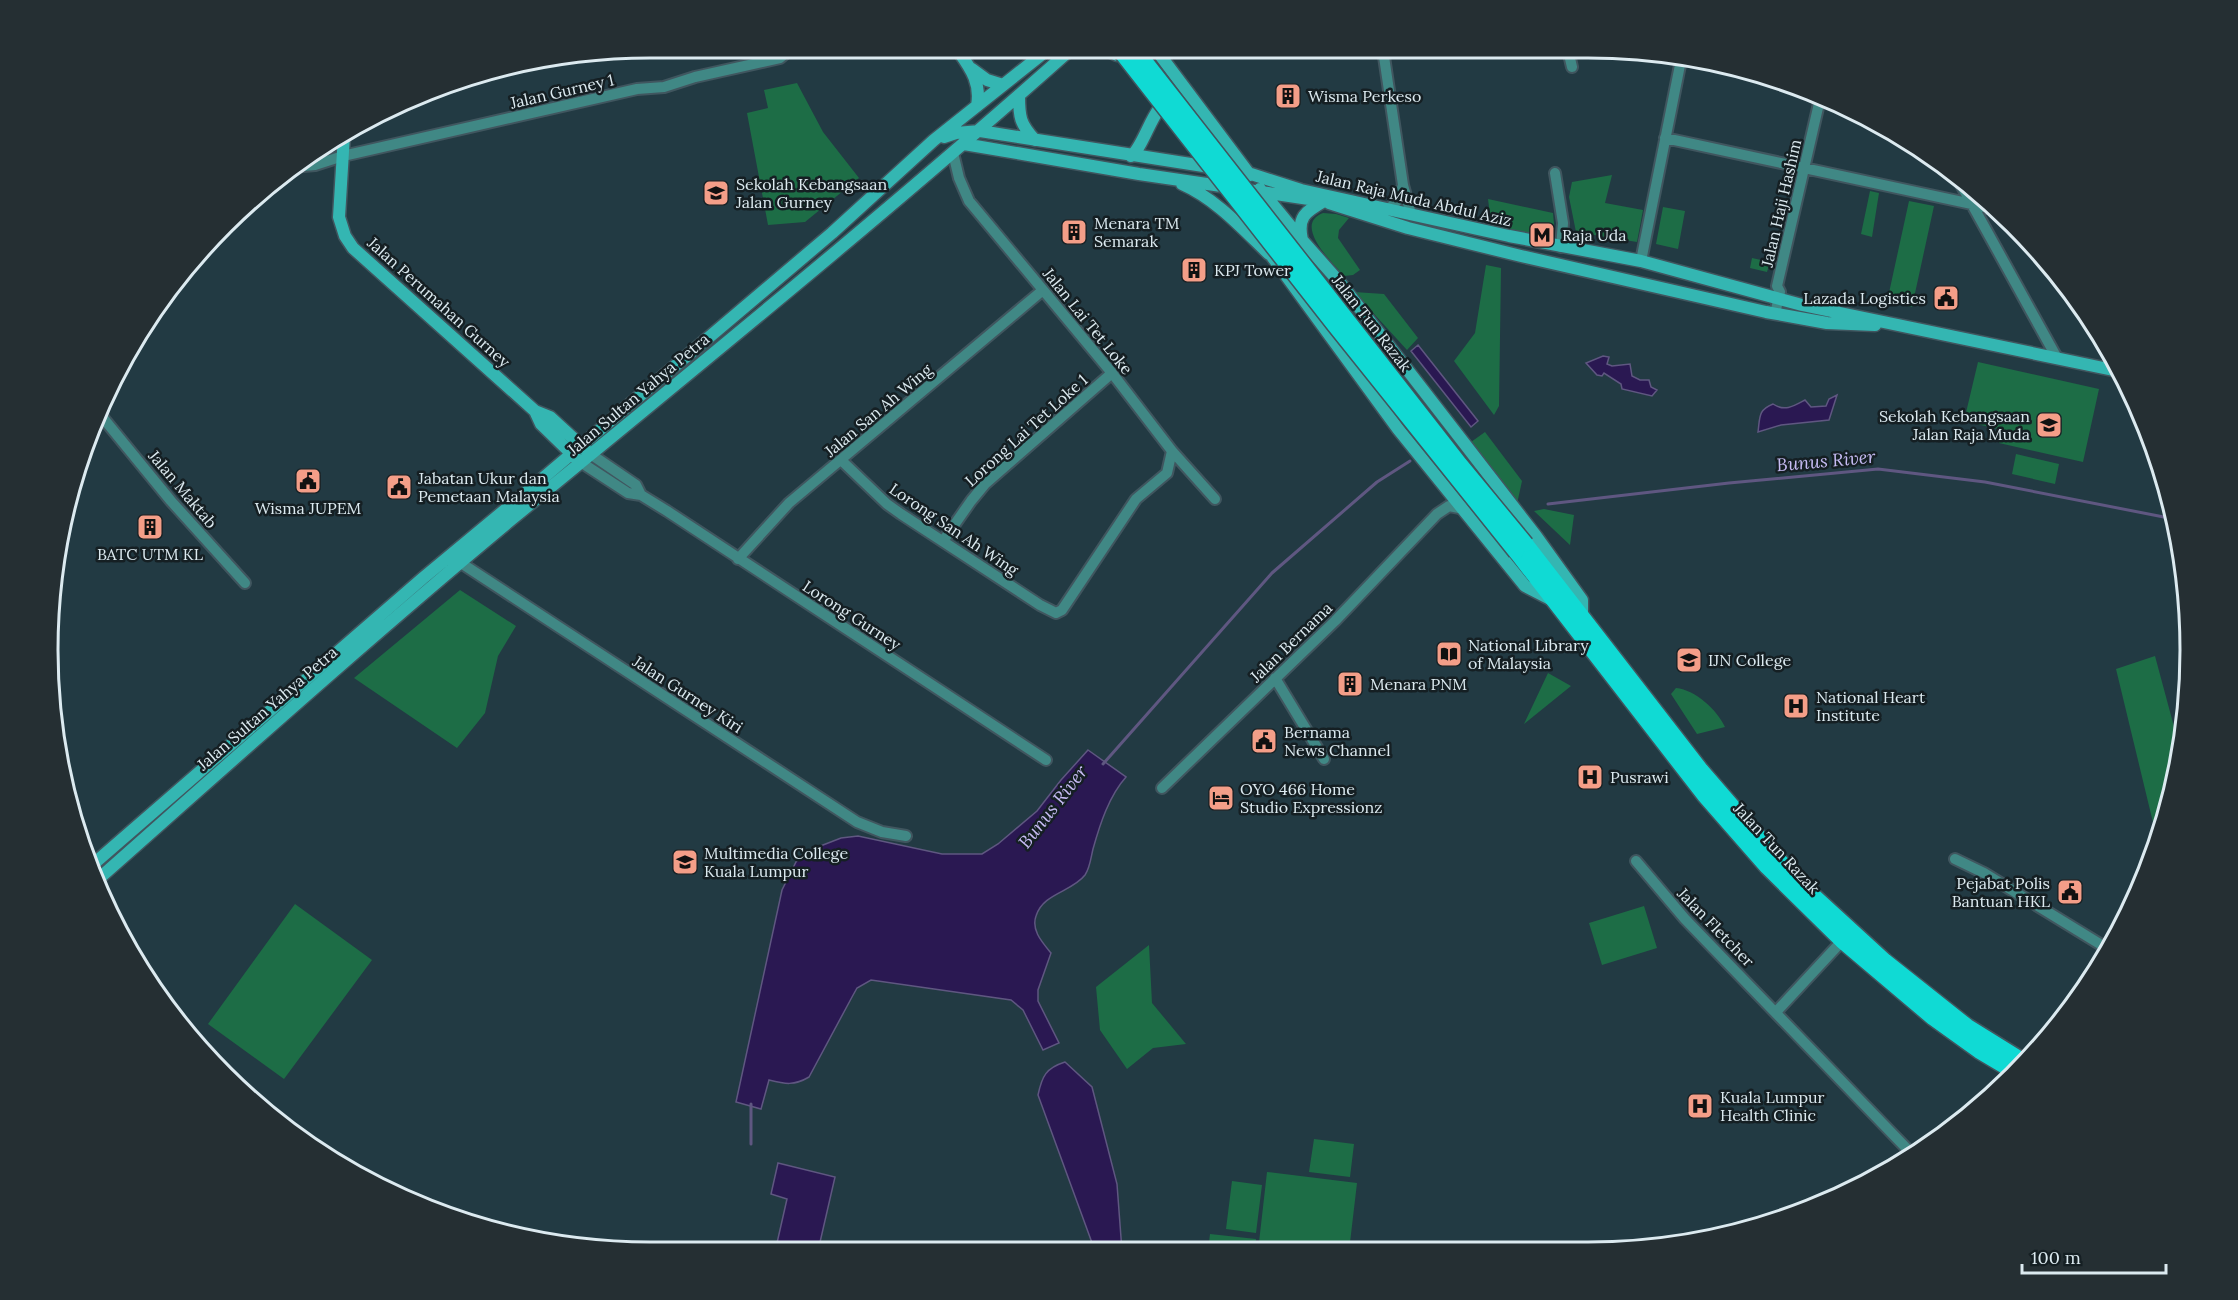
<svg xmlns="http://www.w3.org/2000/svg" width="2238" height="1300" viewBox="0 0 2238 1300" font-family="Lora,serif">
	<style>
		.green { fill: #1d6d46 }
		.water { fill: #2a1852; stroke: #5f5781; stroke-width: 1.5 }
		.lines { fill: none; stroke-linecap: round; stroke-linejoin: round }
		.stream { stroke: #5f5781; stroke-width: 3 }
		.street-casing { stroke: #40565f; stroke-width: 14 }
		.secondary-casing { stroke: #40565f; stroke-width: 15 }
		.primary-casing { stroke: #40565f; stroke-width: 18 }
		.street { stroke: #408885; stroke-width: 10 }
		.secondary { stroke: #34b6b2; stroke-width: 12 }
		.primary { stroke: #10dad4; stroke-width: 15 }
		.primary-bridge-casing { stroke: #40565f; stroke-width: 18; stroke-linecap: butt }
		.primary-bridge { stroke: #10dad4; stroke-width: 15 }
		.labels { text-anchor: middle; stroke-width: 5; stroke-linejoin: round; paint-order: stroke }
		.street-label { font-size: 16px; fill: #dceaf0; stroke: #151f23 }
		.poi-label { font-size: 16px; fill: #dceaf0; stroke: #151f23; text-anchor: start }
		.water-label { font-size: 18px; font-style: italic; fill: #c7bcf4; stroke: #151f23 }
		.rim { fill: none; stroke: #dceaf0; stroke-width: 3 }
	</style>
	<rect width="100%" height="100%" fill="#223a43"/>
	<path class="green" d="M797,83l26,49 36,46 -54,44 -37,3 -21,-112 21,-5 -4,-18z
		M1612,175l-7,28 38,7 -6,32 -61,-10 -7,-35 3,-15z
		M1870,191l9,2 -7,44 -11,-3z
		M1488,199l65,14 1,11 -2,10 -6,4 -47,-10 -8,-5z
		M1909,201l25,5 -22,101 -25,-5z
		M1663,207l22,4 -7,38 -22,-5z
		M1323,213l13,1 13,4 -10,12 -1,8 22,32 -7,5 -9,1c-11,-13 -52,-51 -21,-63z
		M1752,258l18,4 -3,10 -17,-4z
		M1486,265l15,3 -2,138 -5,9 -40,-54 21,-28z
		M1354,292l30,2 34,44 -11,12z
		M1978,362l121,27 -16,73 -84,-19 3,-13 -38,-9z
		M1485,432l37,49 -5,23 -46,-62z
		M2016,454l43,10 -4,20 -43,-10z
		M1544,509l30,6 -4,30 -36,-34z
		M460,590l56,36 -18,30 -13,57 -28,35 -103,-70z
		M2155,656l25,93 -2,18 -21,72 -41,-170z
		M1548,673l23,13 -47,38z
		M1676,688c20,2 41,22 49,39l-28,7 -26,-40z
		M295,904l77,56 -88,119 -76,-55z
		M1644,906l13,42 -55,17 -13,-42z
		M1149,945l3,58 34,41 -33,4 -26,21 -27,-39 -4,-43z
		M1314,1139l40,5 -4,33 -41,-5z
		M1267,1172l90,11 -8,68h-91z
		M1232,1181l30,4 -6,48 -30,-4z
		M1210,1234l46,5 -1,12h-47z"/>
	<path class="water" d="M1418,345l60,76 -7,6 -60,-76z
		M1603,356l6,1 -2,7 5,2 18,-2 2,12 8,4h9l2,7 6,3 -5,6 -30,-7 -1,-5 -17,-11 -2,3 -5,-1 -11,-12z
		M1837,395l-8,25 -48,5 -23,7c2,-15 0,-22 15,-28 12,8 21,2 32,-4l6,7 15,-1 3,-7z
		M1088,750l38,27c-17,19 -26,47 -33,72 -2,8 -3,19 -8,26 -13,17 -42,18 -49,41 -5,14 6,26 15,37l-13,37v11l21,42 -16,7 -20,-40 -12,-10 -140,-20 -14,8 -5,9 -43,80c-15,9 -24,7 -40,3l-8,29 -25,-7 46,-212 14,-28 9,-10 36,-14 17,-2 84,18h40l16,-10 39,-33 24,-31z
		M1065,1062l27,25 25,97 5,67h-27l-57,-156c4,-19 8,-27 27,-33z
		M778,1163l57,14 -17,74h-9l-32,-8 10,-44 -16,-5z"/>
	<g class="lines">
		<path class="stream" d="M1548,504l181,-21 149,-14 107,13 189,37
			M1103,764l169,-191 105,-91 33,-21
			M751,1104v40"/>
		<g class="street-casing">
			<path id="street" d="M1383,50l20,135 8,29
				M1568,50l4,17
				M1665,138l330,71
				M953,153l6,25 10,23 143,172 60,78 43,48
				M292,167l23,-2 28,-9 294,-67 27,-2 31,-10 85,-19 7,-6
				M1555,173l8,50 -2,24
				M1958,179l99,179
				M1389,209l9,-9 5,-15
				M1641,261l40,-201
				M1775,314l5,-22 -3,-6 43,-187
				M99,413l72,88 74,82
				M592,455l44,30 5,10
				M841,460l46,44 14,10 139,91 16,8 6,-3 74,-111 31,-26 5,-22
				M582,463l46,30 13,2 26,16 379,249
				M943,541l28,-40 14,-17 127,-111
				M738,559l51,-56 254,-213
				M461,563l396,259 25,10 24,4
				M1275,678l49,81
				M1162,788l173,-167 102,-107 12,-8 15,3
				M1955,859l29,14 124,76
				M1636,861l49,58 227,235
				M1776,1012l66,-71"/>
		</g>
		<g class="secondary-casing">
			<path id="secondary" d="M1109,51l8,4
				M1157,51l93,124
				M959,52c13,18 22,32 18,54
				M972,69l15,11 16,5
				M1019,95c0,22 1,29 16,45
				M344,135l-5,82 6,19 8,12 182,163 15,6 36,33
				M944,137l12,-4 24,-2 268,42 53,17 208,46 132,25 161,44 316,66
				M964,144l175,30 170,25
				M1131,156c10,-7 18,-34 28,-47
				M1182,184c34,15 60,44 87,70
				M1260,189l42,51 39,44 195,252 46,64v15
				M1329,203l79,25 113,28 245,56 61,11 48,2
				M1302,240c-5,-23 3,-28 22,-39
				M1271,255l127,174 127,157 27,14
				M535,411l6,13 36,35
				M90,867l333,-289 100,-83 309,-262 102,-93 112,-89
				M95,882c138,-122 275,-245 417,-363 187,-154 376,-307 557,-468"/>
		</g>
		<g class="primary-casing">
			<path id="primary" d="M1526,544l175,226 77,89 36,37 71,65 82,65 58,36
				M1516,552l188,243 63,72 75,74 91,77 46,33 37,22"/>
		</g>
		<use href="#street" class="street"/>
		<use href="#secondary" class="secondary"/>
		<use href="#primary" class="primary"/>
		<g class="primary-bridge-casing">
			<path id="primary-bridge" d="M1120,51l215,275 181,226
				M1137,51l323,413 66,80"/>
		</g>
		<use href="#primary-bridge" class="primary-bridge"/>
	</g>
	<defs>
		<g id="building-square" transform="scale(1.35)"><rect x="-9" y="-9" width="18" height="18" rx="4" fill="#f49e88" stroke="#151f23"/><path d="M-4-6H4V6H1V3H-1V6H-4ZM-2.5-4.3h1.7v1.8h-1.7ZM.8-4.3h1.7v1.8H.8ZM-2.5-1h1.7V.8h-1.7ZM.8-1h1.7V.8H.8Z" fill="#111"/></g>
		<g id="school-square" transform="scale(1.35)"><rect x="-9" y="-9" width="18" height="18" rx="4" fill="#f49e88" stroke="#151f23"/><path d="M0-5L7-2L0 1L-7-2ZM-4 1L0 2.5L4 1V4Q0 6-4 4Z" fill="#111"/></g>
		<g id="metro-square" transform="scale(1.35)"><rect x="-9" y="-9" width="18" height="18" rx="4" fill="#f49e88" stroke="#151f23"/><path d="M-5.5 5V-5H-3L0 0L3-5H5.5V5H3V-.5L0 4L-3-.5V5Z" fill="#111"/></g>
		<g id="civic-square" transform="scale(1.35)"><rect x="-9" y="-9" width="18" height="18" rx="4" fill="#f49e88" stroke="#151f23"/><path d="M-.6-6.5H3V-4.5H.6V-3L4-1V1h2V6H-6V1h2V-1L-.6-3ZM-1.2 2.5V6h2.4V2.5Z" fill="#111"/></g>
		<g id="library-square" transform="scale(1.35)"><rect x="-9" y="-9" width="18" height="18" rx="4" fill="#f49e88" stroke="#151f23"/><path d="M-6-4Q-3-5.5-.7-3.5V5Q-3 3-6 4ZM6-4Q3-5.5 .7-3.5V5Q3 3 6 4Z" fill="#111"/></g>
		<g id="university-square" transform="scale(1.35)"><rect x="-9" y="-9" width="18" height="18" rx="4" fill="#f49e88" stroke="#151f23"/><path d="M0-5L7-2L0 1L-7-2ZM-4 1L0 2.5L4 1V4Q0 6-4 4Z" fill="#111"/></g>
		<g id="hospital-square" transform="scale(1.35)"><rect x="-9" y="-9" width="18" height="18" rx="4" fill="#f49e88" stroke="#151f23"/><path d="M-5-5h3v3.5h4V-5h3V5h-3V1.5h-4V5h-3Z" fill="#111"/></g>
		<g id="hotel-square" transform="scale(1.35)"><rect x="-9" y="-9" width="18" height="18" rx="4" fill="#f49e88" stroke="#151f23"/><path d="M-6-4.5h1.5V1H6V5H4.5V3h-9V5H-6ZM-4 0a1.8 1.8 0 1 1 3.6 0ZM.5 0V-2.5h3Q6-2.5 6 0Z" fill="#111"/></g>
	</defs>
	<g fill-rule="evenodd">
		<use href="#building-square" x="1288" y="96"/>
		<use href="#school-square" x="716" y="193"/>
		<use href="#building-square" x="1074" y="232"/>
		<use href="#metro-square" x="1542" y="235"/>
		<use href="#building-square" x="1194" y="270"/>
		<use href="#civic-square" x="1946" y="298"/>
		<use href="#school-square" x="2049" y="425"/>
		<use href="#civic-square" x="308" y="481"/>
		<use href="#civic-square" x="399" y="487"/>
		<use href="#building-square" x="150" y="527"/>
		<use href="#library-square" x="1449" y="654"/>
		<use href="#university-square" x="1689" y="660"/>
		<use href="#building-square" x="1350" y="684"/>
		<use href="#hospital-square" x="1796" y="706"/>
		<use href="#civic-square" x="1264" y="741"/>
		<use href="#hospital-square" x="1590" y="777"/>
		<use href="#hotel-square" x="1221" y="798"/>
		<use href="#school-square" x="685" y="862"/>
		<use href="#civic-square" x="2070" y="892"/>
		<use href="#hospital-square" x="1700" y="1106"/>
	</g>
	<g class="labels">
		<g class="street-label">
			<text transform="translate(562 91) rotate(-13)" y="6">Jalan Gurney 1</text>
			<text transform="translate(1414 198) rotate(13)" y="6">Jalan Raja Muda Abdul Aziz</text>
			<text transform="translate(1781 203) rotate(-77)" y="6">Jalan Haji Hashim</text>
			<text transform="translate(439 302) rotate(42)" y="6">Jalan Perumahan Gurney</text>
			<text transform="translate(1088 321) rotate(51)" y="6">Jalan Lai Tet Loke</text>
			<text transform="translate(1372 323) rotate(52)" y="6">Jalan Tun Razak</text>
			<text transform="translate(638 394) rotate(-40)" y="6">Jalan Sultan Yahya Petra</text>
			<text transform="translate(878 410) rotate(-40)" y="6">Jalan San Ah Wing</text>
			<text transform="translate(1026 430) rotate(-42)" y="6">Lorong Lai Tet Loke 1</text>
			<text transform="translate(183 489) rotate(50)" y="6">Jalan Maktab</text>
			<text transform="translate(954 529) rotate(34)" y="6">Lorong San Ah Wing</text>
			<text transform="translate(852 615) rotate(33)" y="6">Lorong Gurney</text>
			<text transform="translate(1291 642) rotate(-44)" y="6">Jalan Bernama</text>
			<text transform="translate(688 694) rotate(33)" y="6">Jalan Gurney Kiri</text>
			<text transform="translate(267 708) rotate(-41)" y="6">Jalan Sultan Yahya Petra</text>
			<text transform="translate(1777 848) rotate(47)" y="6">Jalan Tun Razak</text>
			<text transform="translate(1716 927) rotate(46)" y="6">Jalan Fletcher</text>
		</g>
		<g class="poi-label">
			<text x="1308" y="102">Wisma Perkeso</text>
			<text x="736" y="190">Sekolah Kebangsaan<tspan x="736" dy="18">Jalan Gurney</tspan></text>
			<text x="1094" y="229">Menara TM<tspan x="1094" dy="18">Semarak</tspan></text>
			<text x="1562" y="241">Raja Uda</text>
			<text x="1214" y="276">KPJ Tower</text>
			<text x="1926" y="304" text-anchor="end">Lazada Logistics</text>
			<text x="2030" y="422" text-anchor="end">Sekolah Kebangsaan<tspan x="2030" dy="18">Jalan Raja Muda</tspan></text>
			<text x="418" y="484">Jabatan Ukur dan<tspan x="418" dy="18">Pemetaan Malaysia</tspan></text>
			<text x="308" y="514" text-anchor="middle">Wisma JUPEM</text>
			<text x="150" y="560" text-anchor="middle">BATC UTM KL</text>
			<text x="1468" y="651">National Library<tspan x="1468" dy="18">of Malaysia</tspan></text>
			<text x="1708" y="666">IJN College</text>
			<text x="1370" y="690">Menara PNM</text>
			<text x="1816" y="703">National Heart<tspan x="1816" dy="18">Institute</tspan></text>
			<text x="1284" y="738">Bernama<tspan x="1284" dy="18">News Channel</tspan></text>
			<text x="1610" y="783">Pusrawi</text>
			<text x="1240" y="795">OYO 466 Home<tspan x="1240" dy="18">Studio Expressionz</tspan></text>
			<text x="704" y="859">Multimedia College<tspan x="704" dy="18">Kuala Lumpur</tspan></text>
			<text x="2050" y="889" text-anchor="end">Pejabat Polis<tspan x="2050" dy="18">Bantuan HKL</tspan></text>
			<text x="1720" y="1103">Kuala Lumpur<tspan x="1720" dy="18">Health Clinic</tspan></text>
		</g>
		<g class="water-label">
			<text transform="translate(1826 461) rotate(-5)" y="6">Bunus River</text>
			<text transform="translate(1053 807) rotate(-52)" y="6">Bunus River</text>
		</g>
	</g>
	<path d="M0 0H2238V1300H0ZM650 58H1588A592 592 0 0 1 2180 650V650A592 592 0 0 1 1588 1242H650A592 592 0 0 1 58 650V650A592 592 0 0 1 650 58Z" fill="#252f33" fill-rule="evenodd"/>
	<path class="rim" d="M650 58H1588A592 592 0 0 1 2180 650V650A592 592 0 0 1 1588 1242H650A592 592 0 0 1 58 650V650A592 592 0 0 1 650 58Z"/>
	<path d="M2022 1264v9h144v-9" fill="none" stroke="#dceaf0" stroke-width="3"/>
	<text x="2031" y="1264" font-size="18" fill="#dceaf0" stroke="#151f23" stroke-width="4.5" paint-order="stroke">100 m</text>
</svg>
